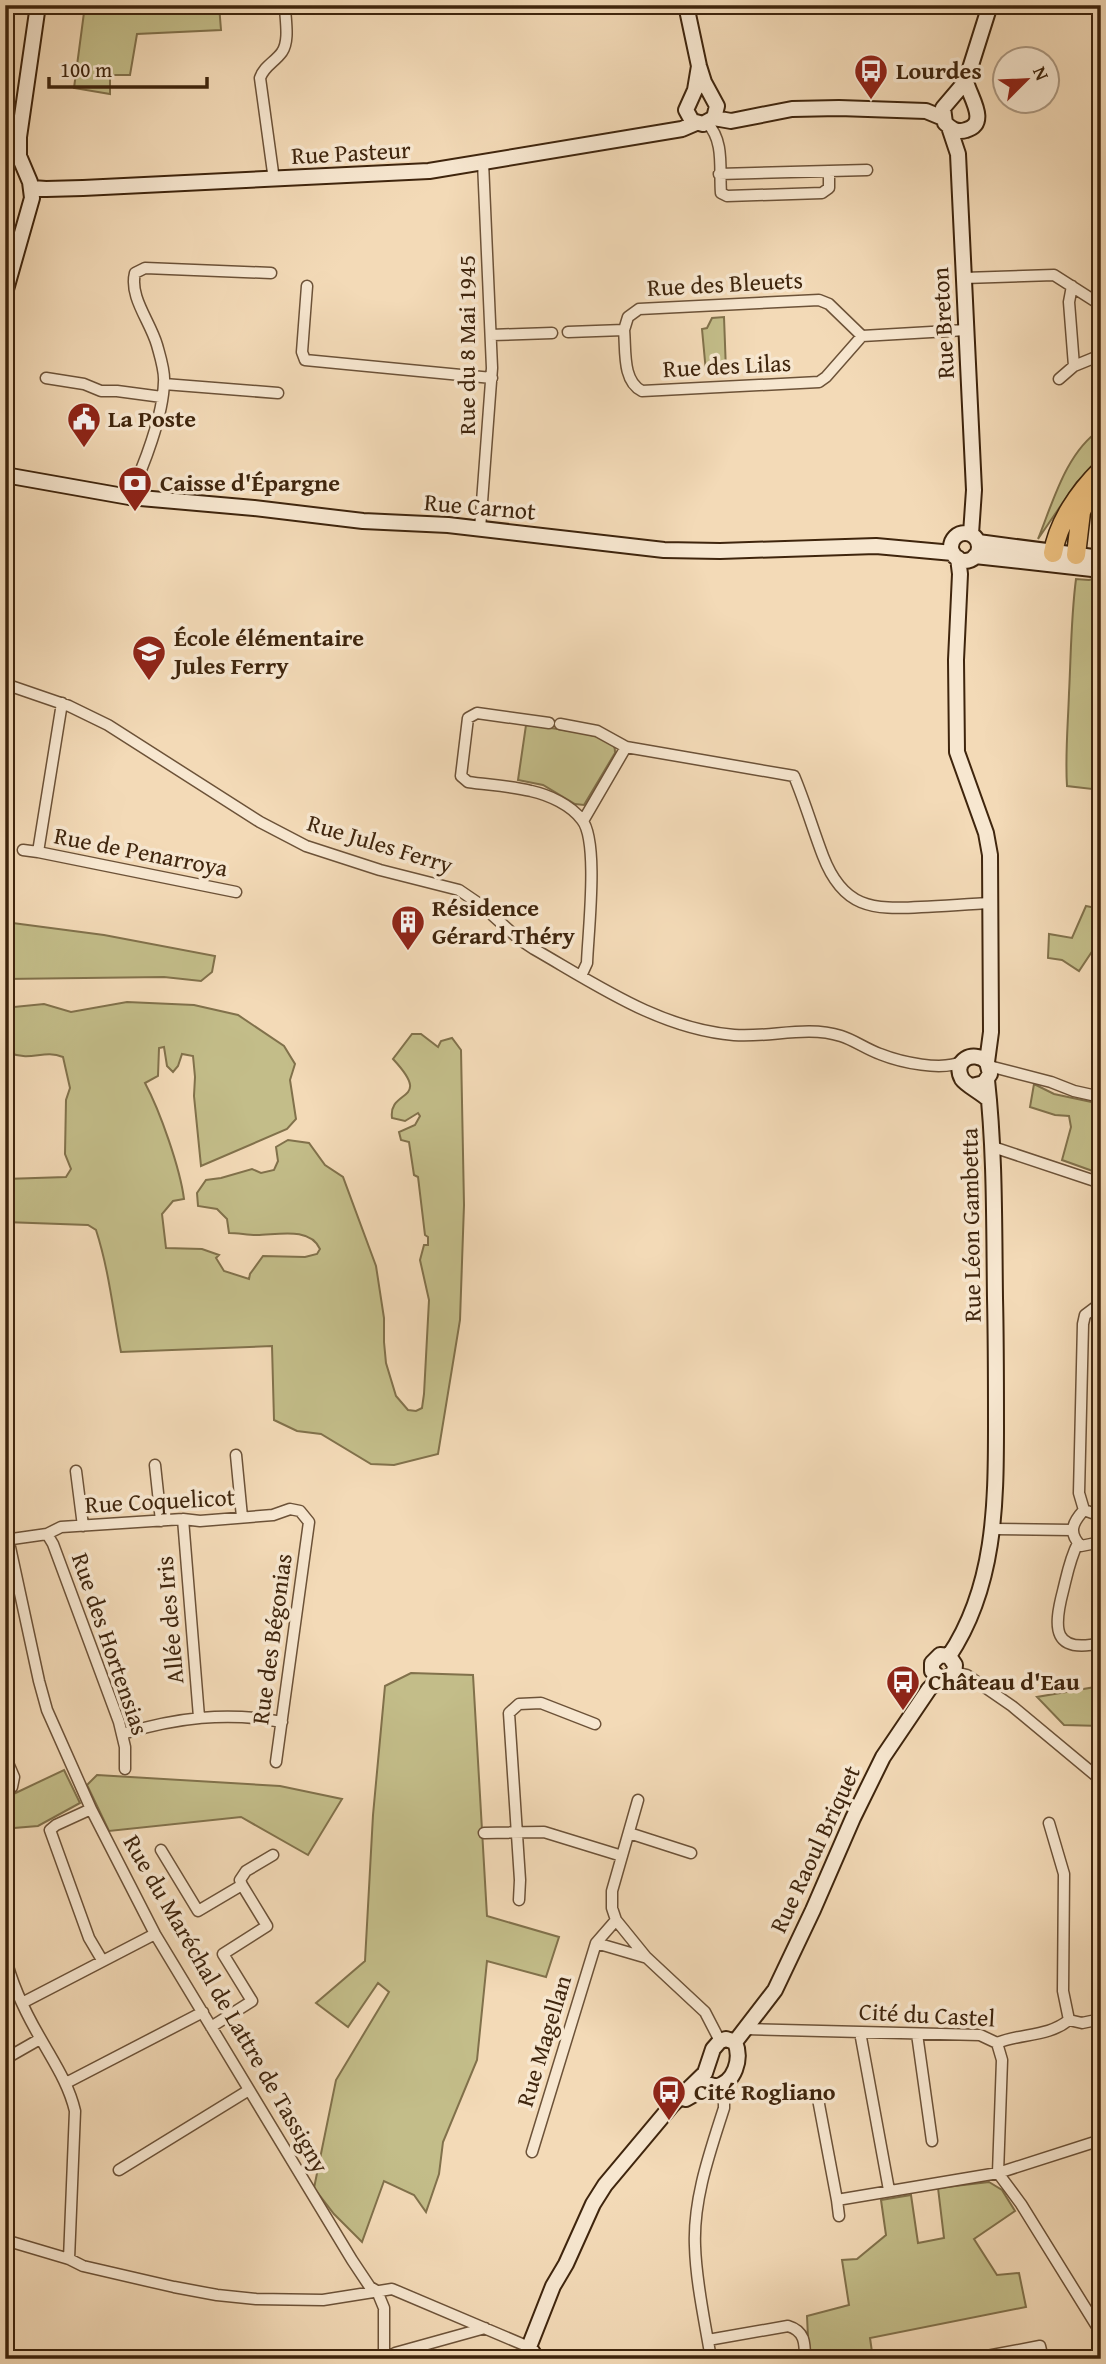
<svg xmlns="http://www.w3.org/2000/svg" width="1106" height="2364" viewBox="0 0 1106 2364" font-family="'Gentium Book Plus',serif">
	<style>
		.green { fill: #c3bd89; stroke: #81714b; stroke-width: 2 }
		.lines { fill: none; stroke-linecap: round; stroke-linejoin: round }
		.street-casing { stroke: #6c5238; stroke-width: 13 }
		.secondary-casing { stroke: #3f250d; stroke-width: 18 }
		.highway-casing { stroke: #3f250d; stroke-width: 21 }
		.street { stroke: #f7e7d0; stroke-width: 10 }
		.secondary { stroke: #f7e7d0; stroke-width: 14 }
		.highway { stroke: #eabd7c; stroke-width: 18 }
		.labels { text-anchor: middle; stroke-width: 7; stroke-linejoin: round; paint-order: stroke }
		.poi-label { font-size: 24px; font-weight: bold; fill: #3f250d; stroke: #f7e7d0; text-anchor: start }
		.street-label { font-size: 24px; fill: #3f250d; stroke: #f7e7d0 }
	</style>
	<rect width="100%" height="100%" fill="#f3dab7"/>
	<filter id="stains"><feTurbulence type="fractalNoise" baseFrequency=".00286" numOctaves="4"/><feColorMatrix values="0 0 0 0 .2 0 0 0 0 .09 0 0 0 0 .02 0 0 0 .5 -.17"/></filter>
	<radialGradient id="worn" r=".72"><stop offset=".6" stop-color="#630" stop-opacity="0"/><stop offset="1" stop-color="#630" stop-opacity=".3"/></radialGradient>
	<path class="green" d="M85,5h134l2,25 -84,4 -7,41h-20v19l-36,-6z
		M724,317l2,54 -20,1 -4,-43 5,-1 5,-10z
		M1101,429v31l-24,22 -39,57c15,-37 28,-87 63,-110z
		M1101,577v142l-9,70 -25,-3c-2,-31 1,-61 2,-93 2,-38 2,-76 7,-114l13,1z
		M526,725c17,2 73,8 85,18 4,3 4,6 4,10l-31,52 -9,-1 -32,-19 -25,-5z
		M1086,906l15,3v29l-22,33 -17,-11 -14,-2 1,-24 23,4z
		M5,922l99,13 111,21 -3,16 -11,9 -37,-4 -159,2z
		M127,1002l67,3 44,10 46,31 11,18 -5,16 6,39 -9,10 -86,37 -7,-70 1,-19 -2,-21 -11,-2 -4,12 -5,6 -6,-6 -3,-19 -5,1 -1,28 -13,7c15,28 35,85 39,116l-11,2 -11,13 4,34 36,1 17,6 -3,3 8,13 25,8 1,-5 13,-18 42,1 12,-3 3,-5c-10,-23 -44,-14 -63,-14 -9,0 -19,-2 -28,-2l-2,-14 -10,-10 -19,-3 -1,-13 9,-13 15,-2 31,-9 9,4 13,-3 4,-9 -2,-14 12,-7 21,3 16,22 18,12 33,89 8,52v24l2,21 10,33 12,14 8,1 6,-3 2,-14 5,-94 -9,-40 4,-15h4v-8l-3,-2 -7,-58 -4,-2 -5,-33 -8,-2 -2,-8 16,-7 5,-9 -2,-3 -13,8 -13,-3c-4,-30 42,-15 1,-59l19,-25h9l17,13 3,-6 11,-3 9,12 3,155 -4,115 -22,134 -44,11 -23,-1 -50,-30 -24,-3 -23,-11 -2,-74 -151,6c-8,-41 -12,-82 -25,-122l-8,-5 -83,-3v-43l61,-2 5,-8 -6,-15 1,-54 4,-12 -7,-31c-20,-8 -31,5 -53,-4l-2,-41h-3v-7l9,2 30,-3 27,8z
		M1034,1084l20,10 47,10v70l-39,-14 9,-33 -2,-11 -14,-1 -25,-8z
		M411,1673l62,2 14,241 72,21 -13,40 -59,-16 -10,99 -34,82 -4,32 -13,38 -12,-17 -30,-14 -22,61 -28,-28 -20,-26 22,-108 53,-88 -11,-9 -30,44 -32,-24 49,-42 8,-146 12,-129z
		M1101,1686v40l-37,-1 -27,-28z
		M64,1770l16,33 -42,23 -24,2 -9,6v-36z
		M97,1775l183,11 62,13 -34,56 -67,-38 -132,14 -22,-46z
		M989,2182l13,8 13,21 -41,28 23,36 22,-2 7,34 -156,31 3,21h-64l-2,-43 42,-11 -7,-45 15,-1 29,-24 -5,-35 30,-5 7,48 26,-5 -6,-50z"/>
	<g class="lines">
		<g class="street-casing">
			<path id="street" d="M707,123c18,18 12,47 14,70l6,3 95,-3 7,-5v-16
				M5,136l14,1
				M719,174l148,-4
				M274,180l-14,-102c4,-12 15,-16 22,-26 8,-12 3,-33 3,-47
				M964,278l90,-3 47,30
				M307,286l-5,66 3,8 187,18
				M1072,286l-3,16 5,64
				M624,330c2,20 -2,51 18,61l177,-9 7,-5 36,-41
				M568,332l56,-2 4,-13 11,-8 180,-9 10,4 33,32 104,-6
				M491,335l61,-2
				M46,378l38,6 17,7h16l45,6
				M1059,379l15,-13 27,-11
				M164,384l114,9
				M129,497c15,-31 34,-81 35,-115 1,-11 -4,-26 -7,-37 -7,-24 -28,-48 -22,-72l10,-5 126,5
				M480,529l12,-161 -9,-206
				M5,684l64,22 39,19 152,97 46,24 74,24 79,20 22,15 38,34 15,10c63,36 126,80 200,86 36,3 72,-10 107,1 13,4 25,13 39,18 20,8 63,18 83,7
				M62,703l-24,149 198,40
				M549,723l-72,-10 -9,5 -7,58 7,6c21,3 43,4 63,9 18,4 40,14 51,29 17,21 6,113 5,143l-6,13
				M560,724l37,7 29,16 168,29c11,26 19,54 29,80 20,52 49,54 98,51 24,-1 47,-3 70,-4
				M583,821l43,-74
				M23,850l15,2
				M989,1066l62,16 23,9 27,6
				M993,1147l108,36
				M236,1455l6,62
				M155,1465l6,56
				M76,1471l7,55
				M1084,1510l-5,-17 4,-169 2,-9 16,-12
				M1101,1516l-17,-6c-12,13 -16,23 -3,36l20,-4
				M183,1519l16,198
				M5,1524l34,157 8,29 44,99 64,125 197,326 18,27 7,4
				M993,1529l79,1
				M47,1534l6,10 66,178 6,25v22
				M5,1540l42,-6 14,-7 122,-8 17,2 73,-6 17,-6 10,2 9,11 -33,240
				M1078,1543c-8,15 -11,32 -15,48 -10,38 -10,63 38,52
				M954,1672l13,3 45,31 89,74
				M122,1734c53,-16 105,-23 160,-12
				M5,1756l9,21 -2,10 -7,5
				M638,1800l-26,91v17l4,12 30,37 59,55 15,29
				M91,1809l-35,16 -6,5 39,108 13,22
				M1049,1823l15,51 -1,117 6,29
				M484,1833l60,-1 78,24
				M629,1833l62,20
				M161,1850l37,61 44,-26 25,41 -44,28 29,47 -41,26
				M242,1885l-2,-5 6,-9 27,-16
				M519,1900l1,-20 -11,-167 10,-9 22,-1 54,21
				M616,1920l-20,23 48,14
				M5,1955c7,31 21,59 37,86 13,23 27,44 33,70l-6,148
				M22,2003l133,-69
				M745,2029l235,6 17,8c25,-10 51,-6 72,-23l13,3 19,-4
				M860,2032l29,158
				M917,2034l15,107
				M997,2043l5,17 -4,113 23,31 80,129
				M5,2059l35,-20
				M66,2083l137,-71
				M818,2099l19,101 161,-27 103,-33
				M532,2152l64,-209
				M119,2170l130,-80
				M837,2200l2,16
				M5,2240l64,19 14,7 91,21 43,8 39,4 67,1 69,-11 137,58
				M377,2291l7,17v51
				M708,2340l80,-14c17,5 17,17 17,33
				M395,2353l90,-25
				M711,2359c-6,-37 -15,-76 -16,-113 -2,-47 15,-94 29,-138v-10l-3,-12
				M971,2359l69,-13 3,13"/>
		</g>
		<g class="secondary-casing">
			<path id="secondary" d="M686,5l13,61 5,16 13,24 -3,12 -11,6 -11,-3 -6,-11 9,-20 4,-24
				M966,81c3,15 24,42 0,49 -9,3 -15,-1 -21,-7l-2,-15 23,-27 24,-76
				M714,118l17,3 61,-12 47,-1 87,3 17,7
				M949,127l9,27 16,336 -3,44
				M32,188l14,1 37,-1 346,-17 253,-42 14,-6
				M5,293l27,-95 -2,-16 -11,-26v-19l19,-132
				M5,475l124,22 125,11 109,13 85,4 216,25 56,1 156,-5 77,7
				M951 547a14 14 0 1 1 28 0a14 14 0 1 1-28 0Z
				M978,542l123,16
				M975,556l126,14
				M958,558l2,16 -4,86 1,92 29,81 4,22 1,177 -4,30
				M972,1086l12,-3 6,-9 -3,-12c-14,-13 -35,-1 -25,17 4,6 20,14 27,21
				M949,1656c46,-69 47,-150 47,-231 0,-42 0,-85 -1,-127 -1,-73 0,-146 -8,-218
				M940,1678l-8,-7v-8l8,-8 9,1
				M940,1678c9,1 15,-4 15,-13l-6,-9
				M735,2042l40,-52 38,-80 40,-92 30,-61 46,-68 11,-11
				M686,2099l25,-14 4,2c20,-4 27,-28 20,-45
				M537,2359l-8,-12 24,-61 13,-22 27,-60 12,-19 67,-80 33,-32 8,-24 7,-8 6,-2 9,3"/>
		</g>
		<g class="highway-casing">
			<path id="highway" d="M1053,553c5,-31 26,-61 48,-83
				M1076,555l5,-43 6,-14"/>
		</g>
		<use href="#street" class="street"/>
		<use href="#secondary" class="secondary"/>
		<use href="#highway" class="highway"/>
	</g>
	<defs>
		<g id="bus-pin" transform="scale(1.75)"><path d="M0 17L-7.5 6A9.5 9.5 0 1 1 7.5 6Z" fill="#8f2418" stroke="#f7e7d0"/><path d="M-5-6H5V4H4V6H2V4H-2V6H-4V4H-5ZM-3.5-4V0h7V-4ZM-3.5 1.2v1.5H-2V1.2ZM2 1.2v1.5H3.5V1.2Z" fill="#fff"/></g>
		<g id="civic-pin" transform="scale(1.75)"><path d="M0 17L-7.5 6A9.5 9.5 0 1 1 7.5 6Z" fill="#8f2418" stroke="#f7e7d0"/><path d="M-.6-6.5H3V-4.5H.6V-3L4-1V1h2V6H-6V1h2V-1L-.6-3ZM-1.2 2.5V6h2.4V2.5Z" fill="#fff"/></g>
		<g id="bank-pin" transform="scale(1.75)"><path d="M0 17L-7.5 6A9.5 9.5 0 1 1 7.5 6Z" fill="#8f2418" stroke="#f7e7d0"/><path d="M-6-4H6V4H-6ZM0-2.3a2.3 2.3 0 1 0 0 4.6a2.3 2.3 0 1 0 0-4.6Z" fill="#fff"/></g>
		<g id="school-pin" transform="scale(1.75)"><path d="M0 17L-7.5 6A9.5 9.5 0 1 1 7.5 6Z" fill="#8f2418" stroke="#f7e7d0"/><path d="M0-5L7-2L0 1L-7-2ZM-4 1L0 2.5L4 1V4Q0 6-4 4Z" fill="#fff"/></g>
		<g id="building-pin" transform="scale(1.75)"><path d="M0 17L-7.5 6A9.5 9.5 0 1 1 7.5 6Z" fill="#8f2418" stroke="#f7e7d0"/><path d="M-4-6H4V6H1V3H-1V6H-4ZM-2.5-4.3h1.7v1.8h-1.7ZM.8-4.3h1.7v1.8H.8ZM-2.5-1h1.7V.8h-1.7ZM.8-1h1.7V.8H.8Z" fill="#fff"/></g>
	</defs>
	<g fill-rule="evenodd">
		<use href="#bus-pin" x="871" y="71"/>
		<use href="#civic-pin" x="84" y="419"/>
		<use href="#bank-pin" x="135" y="483"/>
		<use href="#school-pin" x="149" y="652"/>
		<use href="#building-pin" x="408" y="922"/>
		<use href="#bus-pin" x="903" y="1682"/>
		<use href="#bus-pin" x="669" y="2092"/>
	</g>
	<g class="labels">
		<g class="poi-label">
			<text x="896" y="79">Lourdes</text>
			<text x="108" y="427">La Poste</text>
			<text x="160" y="491">Caisse d'Épargne</text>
			<text x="174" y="646">École élémentaire<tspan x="174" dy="28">Jules Ferry</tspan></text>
			<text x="432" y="916">Résidence<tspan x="432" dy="28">Gérard Théry</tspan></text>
			<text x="928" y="1690">Château d'Eau</text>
			<text x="694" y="2100">Cité Rogliano</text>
		</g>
		<g class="street-label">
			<text transform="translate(351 153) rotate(-3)" y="8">Rue Pasteur</text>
			<text transform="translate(725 284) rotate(-3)" y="8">Rue des Bleuets</text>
			<text transform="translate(943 323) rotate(-93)" y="8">Rue Breton</text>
			<text transform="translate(467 345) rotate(-90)" y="8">Rue du 8 Mai 1945</text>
			<text transform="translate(727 366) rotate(-3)" y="8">Rue des Lilas</text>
			<text transform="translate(480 507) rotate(5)" y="8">Rue Carnot</text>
			<text transform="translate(380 844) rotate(17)" y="8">Rue Jules Ferry</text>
			<text transform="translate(141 852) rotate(11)" y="8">Rue de Penarroya</text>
			<text transform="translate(971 1225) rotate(-91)" y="8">Rue Léon Gambetta</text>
			<text transform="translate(160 1501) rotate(-3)" y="8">Rue Coquelicot</text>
			<text transform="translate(170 1620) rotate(-95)" y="8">Allée des Iris</text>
			<text transform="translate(272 1639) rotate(-82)" y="8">Rue des Bégonias</text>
			<text transform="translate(110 1644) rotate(71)" y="8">Rue des Hortensias</text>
			<text transform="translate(815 1849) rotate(-65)" y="8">Rue Raoul Briquet</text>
			<text transform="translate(226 2004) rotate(60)" y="8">Rue du Maréchal de Lattre de Tassigny</text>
			<text transform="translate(927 2015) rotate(3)" y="8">Cité du Castel</text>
			<text transform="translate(544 2041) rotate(-73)" y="8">Rue Magellan</text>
		</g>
	</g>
	<rect width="1106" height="2364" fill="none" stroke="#f3dab7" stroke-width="28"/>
	<rect x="7" y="7" width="1092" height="2350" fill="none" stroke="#3f250d" stroke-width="3.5"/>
	<rect x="14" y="14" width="1078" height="2336" fill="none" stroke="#3f250d" stroke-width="2"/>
	<g transform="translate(1026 80) rotate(66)"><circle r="33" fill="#f7e7d0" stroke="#ad9982" stroke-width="2"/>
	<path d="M0-5L12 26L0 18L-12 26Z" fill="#8f2418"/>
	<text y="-10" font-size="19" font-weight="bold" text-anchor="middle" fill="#3f250d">N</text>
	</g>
	<path d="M49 77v10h158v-10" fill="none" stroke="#3f250d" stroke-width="3.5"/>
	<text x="60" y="77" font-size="21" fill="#3f250d" stroke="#f7e7d0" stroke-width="5" paint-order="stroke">100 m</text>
	<rect width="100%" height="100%" filter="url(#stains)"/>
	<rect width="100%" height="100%" fill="url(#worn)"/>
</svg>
